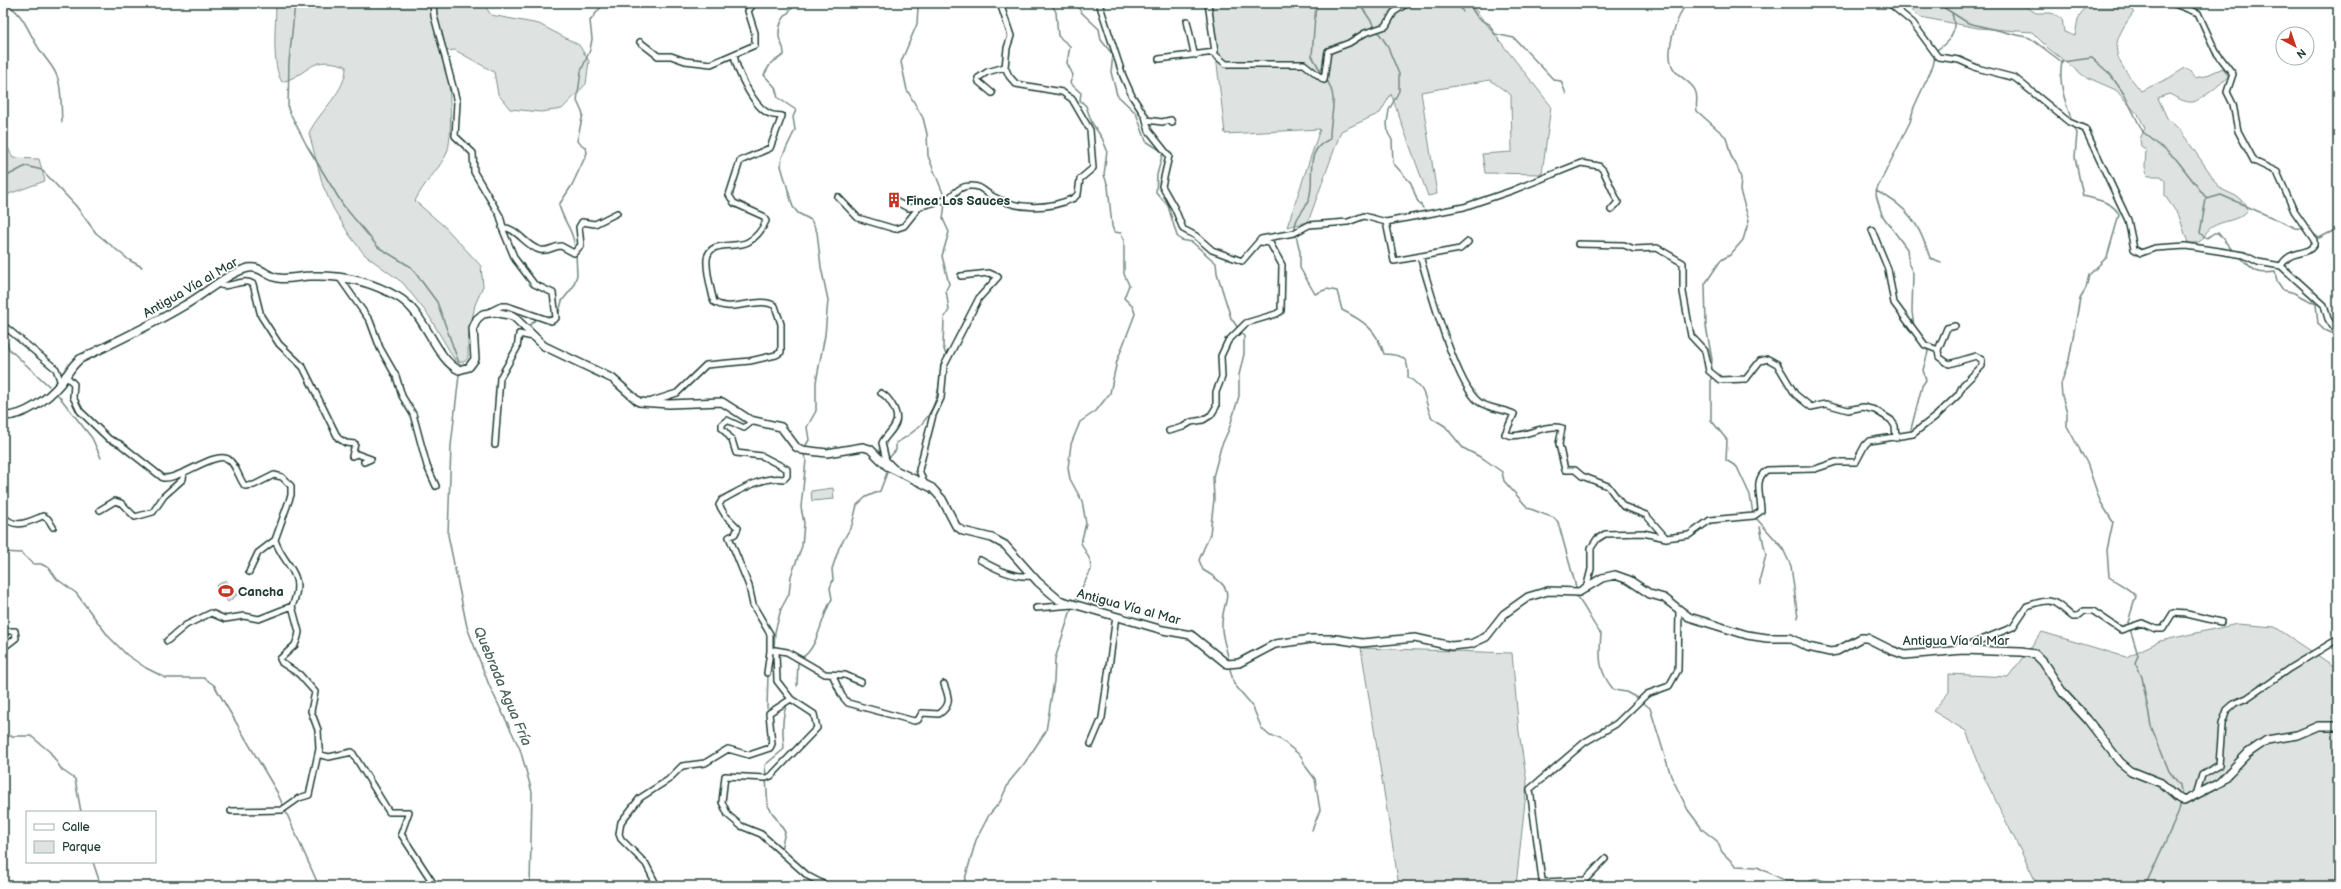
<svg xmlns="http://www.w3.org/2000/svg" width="2341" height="889" viewBox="0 0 2341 889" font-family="'Balsamiq Sans',sans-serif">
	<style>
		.green { fill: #dee3e2; stroke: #7e908b }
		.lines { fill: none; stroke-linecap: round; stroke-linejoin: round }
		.stream { stroke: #758883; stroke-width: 1.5 }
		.street-casing { stroke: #1f3d34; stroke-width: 8 }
		.secondary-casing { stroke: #1f3d34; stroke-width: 10 }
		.street { stroke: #fff; stroke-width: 5 }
		.secondary { stroke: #fff; stroke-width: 7 }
		.labels { text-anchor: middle; stroke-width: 3.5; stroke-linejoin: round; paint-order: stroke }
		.poi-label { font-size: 13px; font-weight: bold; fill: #1f3d34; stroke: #fff; text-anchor: start }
		.street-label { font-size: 13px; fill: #1f3d34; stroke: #fff }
		.water-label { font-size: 14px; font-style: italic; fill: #4a625b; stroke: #fff }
	</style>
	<rect width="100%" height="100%" fill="#fff"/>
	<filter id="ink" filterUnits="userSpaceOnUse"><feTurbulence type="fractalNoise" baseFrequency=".025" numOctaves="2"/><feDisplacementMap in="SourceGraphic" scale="8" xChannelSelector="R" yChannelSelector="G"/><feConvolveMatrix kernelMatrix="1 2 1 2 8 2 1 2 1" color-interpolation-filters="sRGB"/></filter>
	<g filter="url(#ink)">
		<path class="green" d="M276,3h207l8,12 48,9 40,21 10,16 -3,23 -24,25 -21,3 -31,-3 -12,-15 -4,-22 -39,-22 -9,1c2,21 9,87 0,104 -9,17 -23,29 -31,46l30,26 36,39 2,20 -8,19 -7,35v18l-4,4h-8l-27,-46 -26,-33 -38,-28 -15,-19 -17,-28 -10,-22 -14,-53c10,-22 38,-42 37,-67 -36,-12 -34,7 -64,16 -11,-17 -6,-58 -6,-79z
			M1210,3h260l81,103 -9,68 -57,-1 -3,-19 30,-2 -1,-57 -21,-15 -69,12 16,102 -9,2 -37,-102 -11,19 -39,18 -33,91 -21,5 33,-98 -95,5z
			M1903,3h117l16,10h15l11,5 2,14 11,4 3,-17 9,-14 42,-2 5,9c-28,37 -20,45 7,79l28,-13 16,-10 5,2 4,8 11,-2 18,-8 5,8c-5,7 -27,24 -35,26 -9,1 -17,-5 -24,-8l-11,4 9,20 13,12 30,43 9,15 17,8 10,8 2,6c-8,11 -25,10 -36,17 -12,8 -4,17 -24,16l-9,-27 -14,-20v-15l-4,-5h-14l-2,-9 1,-17 -5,-4 -1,-7 5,-11 -6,-12 -23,-26 -32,-14 -35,-27 -17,-17 -54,-4 -58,-11z
			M3,138l10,20 26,1 6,22 -42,15z
			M833,488l1,11 -22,2 -1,-10z
			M226,580l11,15 -9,7 -12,-16z
			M2237,624l38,3 63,42v217h-300l-54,-109 -18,-46 -33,-20 16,-19v-18l59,3 34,-45 84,25 34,-16z
			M1361,648l151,5 7,79 8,51 -11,103h-117z"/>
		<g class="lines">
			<path class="stream" d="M3,3c21,7 27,35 39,50 6,9 13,15 16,26 4,13 3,30 4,43
				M295,3l-6,59 -1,47 19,37 36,59 35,42 33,20 26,35 22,61
				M796,3c-8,12 -18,15 -17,34 1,6 6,10 5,18l-13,8 -7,12 11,12 3,11 18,12 -3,7 2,13 -13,27 -1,9 12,41 5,6 13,7 6,12 4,35 7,33 -3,35 -9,47v29l-9,16 2,13 -3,5
				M920,3l-2,4 -1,17 -16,38 6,28 16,28 4,16 1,22 17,42
				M1051,3l5,9 2,24 12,10 -3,17 6,12 -3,8 11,10 -1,7 6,6 6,17 10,15 5,12 -3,25 4,11 4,40 2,6 7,1 3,6v35l5,11 -5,13 9,9 2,7 -18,47 -7,32 -14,18 -16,11 -9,22 -3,24 2,11 12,22 4,22 -5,20 9,17 1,10 -16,31
				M1076,3l5,9 18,17 2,11 12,15 -2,17 6,23 19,18 10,28 17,11 -6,23 -1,17 12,14 9,30 4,4 11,2 24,21 1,10 14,45 7,10
				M1316,3l-4,53 11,19
				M1359,3l16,24
				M1458,3l5,9
				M1468,3l10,15 11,6 6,10 19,4 40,42 7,1 5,13
				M1686,3c-9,16 -24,51 -11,68 6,7 16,11 20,19 4,8 0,13 2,21l29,26 5,19 6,10 4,12 -1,13 9,29 -6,20 -13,15 -9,5 -16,24 1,42 6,34 -1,11
				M1937,3l31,20 62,15 32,24 30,-4 18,16 14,20 19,38 33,27 31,40 14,-4 75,33 8,1
				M1377,30l10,15 12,29v17l-10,19 -2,13 1,10 4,7 1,23 18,20 6,17 6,8
				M1935,51c15,-9 23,-20 17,-37
				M2062,62c-4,21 3,39 10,59
				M2074,127l3,6 -2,24 8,39c12,3 31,6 36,19l-12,42 -18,18 -3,13 -6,10 -11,62 -8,24 1,12 5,16v14l20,37 13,38 13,21 -6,28 2,27c10,7 18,10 27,19l-8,26 10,33 -3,8 7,14 9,49 18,45 11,14 2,13
				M3,178l23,-12 16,4 34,36 20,27 33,27 13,7
				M1876,191c32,15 44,34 54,67l11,4
				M2206,199l-6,34 7,5 7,-5h4l15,18
				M1295,230c-1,-13 10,-19 14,-31 7,-22 -7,-48 21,-60 -1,-21 10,-40 -4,-60
				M2311,232l8,6 16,-8 3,1
				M1296,235l4,17v16l15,26 12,-5 10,2 5,19c22,11 35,20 42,44 18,1 25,2 24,23 22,15 14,21 24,41l13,8 18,22 21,11 18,13 2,9 24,27 26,10 4,4 18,65
				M575,250c0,-17 -12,-29 -16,-45l13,-20 15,-32 -1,-5 -9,-7 6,-27 -6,-13 4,-30 9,-21 2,-11 -2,-18 14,-18
				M2240,257c14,13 15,18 35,15l2,9 6,9 12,3 21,11 2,20 6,6 9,4 5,9
				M558,316l4,-15 11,-14 4,-12 -1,-21
				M945,317l4,-7 -3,-20 3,-6 -7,-28 7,-24 -6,-13 2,-16
				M528,327l8,-8 17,4 4,-3
				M1914,327l-2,-15 1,-39 -4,-8 -2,-16 -25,-34 -6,-20 1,-6 33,-67 4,-15 19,-41 2,-10
				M3,331l6,18 40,37
				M519,348l3,-12
				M942,366l4,-11 -3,-9 1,-27
				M459,375l-8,71 -3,89 19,92 22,58 31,64 12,43 -2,94
				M1711,375v45l16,20 -1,20 11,7 13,28 3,19
				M58,395l34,43 9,20
				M1911,429l11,-43 4,-6 -3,-10 5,-18 -2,-5
				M889,458l7,-8v-7c28,-15 41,-33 44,-65
				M1755,517l27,30 9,19 7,52
				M1760,527l6,28 -6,23v7
				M3,552l18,1 13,11h7l8,4 8,11 19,14 33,44 18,18 19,13 20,10h38l10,7 63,107 42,94
				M1577,597c10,12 14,25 24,37 -2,22 -3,38 13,56l12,2 13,7
				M774,649l1,-17 6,-23 8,-15 2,-18 11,-30 2,-23 -3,-16 5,-47 -3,-7
				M801,658c17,-8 21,-44 31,-59l-2,-11 3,-8 -1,-11 7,-21 13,-23 5,-20 9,-8 14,-6 8,-21
				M1229,661c-2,-10 -6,-21 -7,-31 -2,-33 21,-37 -19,-60l-4,-10 11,-26 4,-35 -1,-22 8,-30 8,-18 10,-33v-21l5,-21v-18l-5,-4
				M1230,669l4,15 18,21 10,24 8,7 9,2 22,18 5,11 9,12 5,31 -8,20
				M797,686l1,-25
				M1641,701l9,7 21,68 17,34 15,20 14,11 5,11 14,14 21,1 29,14 21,1 11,-3 8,3 3,4
				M767,708l1,-34
				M3,740l6,-4h22l19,16 12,18 13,9 6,33
				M766,776l-1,-11 19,-16c-1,-15 -3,-31 3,-45
				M766,779l2,27 17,26 -4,17
				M93,862l6,18 -1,6
				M963,886l13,-46 13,-25 11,-13 9,-20 15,-18 22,-33 8,-50 1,-22 17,-52
				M2145,886l33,-72 3,-12"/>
			<g class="street-casing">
				<path id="street" d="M433,3l1,13 23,86 -2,34 18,17 1,19 26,44 3,11
					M1099,3l24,73 9,20 13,20 4,15 20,25 -7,30 13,23 8,20 13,7 16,14 30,11 19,-22 33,-6 15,-8 39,-3 16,-6 22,6 78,-15 47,-16 70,-28 18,3 4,4 15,32 -7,8
					M1889,3l24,20 25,34 21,3 18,8 38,10 54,44 16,7 43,91 6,29 7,4 14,-5 31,-2 58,9 14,7 23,4 43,39 4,14 10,15
					M2172,3l26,10 18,39 17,22 -6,18 6,12 5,27 16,30 23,11 17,39 20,29v5c-10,13 -23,3 -33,21
					M1187,21l7,32 2,2
					M640,42l18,14h13l14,5 26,3 44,-19v-12l-7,-22 6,-8
					M1213,53l13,11h78l20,16
					M1159,59l56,-7 -7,-49
					M1324,80l4,-29 21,-8 16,-10 21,-7 8,-14 14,-9
					M992,93l-13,-11 -1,-4 9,-6 18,-5
					M1147,120l15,2 9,-2 1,3
					M838,197l20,21 37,11 9,-3 16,-20
					M897,202c4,2 8,5 12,6 2,0 35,-7 38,-9 9,-6 12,-13 23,-13 11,-1 14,6 22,10 25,14 56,14 82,2l4,-4 2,-15 13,-11 -3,-38 -18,-31 -10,-7 -46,-8 -7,-8 -4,-9 2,-19 4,-12 -11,-33
					M1386,222l8,39 66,-12 8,-7
					M1872,230l16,39 6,34 31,42 13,5
					M1578,244l46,1 10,4 23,-1 26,15v29l8,44 14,15 4,20 11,9 26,-1 14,-18 8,-2 9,5 18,30 16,13 15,-3 22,6 15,-3 12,3 16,10 4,6 1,12
					M1420,256c9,30 36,129 59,146 10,7 25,7 35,12l-9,20c15,7 38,-11 57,-6l-3,16 6,26h10l7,6 26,10 15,20 23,9 20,23
					M339,277l31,44 10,27 16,28 6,20 11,18 14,52 9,20
					M218,284c11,6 24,-7 35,0l8,32 18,28 24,23 35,71 8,5 9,1 -3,12 5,-2 14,5 -7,3
					M489,312l12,-6h6l44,15 5,-3 -3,-25 -19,-9 -19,-25 -13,-31c14,-2 24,19 38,22 9,2 13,-4 21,-4l13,7 7,-8 -2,-18 3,-5 13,2 22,-11
					M3,325l53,44 5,14
					M65,375l9,9 -1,13 7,14 29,28 11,5 43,34c17,2 51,-27 65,-19 8,5 11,20 17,27l9,-1 20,-10 8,2 9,9v9l-16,45c9,27 32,33 17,66l7,26 -1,5 -3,8 -15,14 2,4 17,11 16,18 -4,19 7,19 1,19 -10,46 -10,3 -17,12 -51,1
					M881,393c8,4 18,20 15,29 -2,8 -11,14 -14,21l4,17 8,8
					M652,401l25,-8 29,-28 44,-4 26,-6 5,-3v-28l-6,-18c-16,-11 -43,8 -61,-4 -3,-13 -8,-29 -7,-43 2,-20 29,-10 41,-17 9,-5 14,-12 18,-21l-3,-5 -29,-13 -5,-8 11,-34 30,-13 12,-32c-4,-1 -8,0 -12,-2 -16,-6 -34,-44 -36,-60
					M750,420l-1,4 -5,4 -17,-8 -5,4v4l10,12 4,13 26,3 25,13v7l-3,3c-23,-3 -43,11 -62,21l-3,5 6,10 13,13 -3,6 -6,3 20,49 4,19 17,29v17l5,-1 1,3 1,28 14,18 23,15 3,14 -46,48 -5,2 -41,-2 -3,26 6,13 13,11 20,8 47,42 19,10
					M1169,431l14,-4 8,-5 12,-2 8,-5 5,-8v-15l6,-15 -1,-21 7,-15 18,-18 30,-9 5,-3 1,-46 -12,-22 -10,-1
					M495,445l5,-67 17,-30 2,-14 14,3
					M924,483l-5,-13 14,-55 8,-17 3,-32 35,-68 19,-21 -9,-4 -28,3
					M100,510l15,-9 6,2 14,14 18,-5 11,-16 19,-17 1,-7
					M3,516c12,14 25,6 40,0l5,3 5,8
					M980,560c17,9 32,18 52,16
					M249,572l9,-19 17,-13
					M1586,589l5,-20v-21l6,-9 8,-5 38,-1 23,5 23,-3 21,-15 44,-4 7,-5c0,-14 -8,-32 6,-41l48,-1 21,-7h20l9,-17 4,-4 44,-7 23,-18 22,-21 5,-10 19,-19v-6l-6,-4 -27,8 -10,-7 -1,-7 9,-22 8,-2
					M1036,608l37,-3
					M3,631h12l1,7 -13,10
					M167,641l19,-16 25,-12 14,6 19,-3 15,3 33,-13
					M775,650l12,2 38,22 20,1 16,7
					M1953,650l8,-6 8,1 44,-18 14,-21c27,-9 25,-6 46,11h4l7,-6h9l28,19 21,-7 14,6h7l10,-16 14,1 34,8
					M767,673l3,-22
					M833,676l9,20 6,7 66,18 4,-1 4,-7 17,1c13,-9 10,-17 5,-30
					M1091,744l11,-26 14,-102
					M319,749l2,6 8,2 23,-5 37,60h20l-8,22 34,52
					M2196,795l6,-20 17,-10 3,-41 5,-14 8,-7 12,-5 43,-30 48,-29
					M1605,859l-20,21 -40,2 -3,-2 -12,-91 55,-47 31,-18 31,-30 22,-8 9,-16 1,-60
					M657,886l-11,-22 -25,-25 -2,-5 2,-12 19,-24 28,-18 14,-14 23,-3 23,-14 21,6 21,-7 2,-4 -3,-31 22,-14"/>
			</g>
			<g class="secondary-casing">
				<path id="secondary" d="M3,416c21,1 45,-17 58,-33 7,-9 10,-17 19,-24 35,-17 72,-34 105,-54 20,-11 38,-29 60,-36 15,-5 20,7 33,9 11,2 22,-2 33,-2 31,-1 60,5 87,21 28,16 37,62 61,73l10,-3 6,-8 -2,-31 4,-9 6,-5 12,-2 18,4 31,30 69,33 26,23 30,2 53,-2 28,18 31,7 15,20 6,3 25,3 36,-6 7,2 17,17 45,22 10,11 14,27 7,5 29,7 13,7 33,37 21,18 104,30 28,5 36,29 12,-1 36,-19 37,-5h24l26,4 53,-5 36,8 20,-2 15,-7 18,-23 24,-17 20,-6 31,1 23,-14 13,-3 14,5 21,14 14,4 25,19 58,18 20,3h23l18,9 22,5 7,-1 24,-13h6l24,12 14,5 58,-5 58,2 14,2 8,8 20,31 24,26 33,43 11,9 30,12 17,15 6,3 35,-18 29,-30 19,-13 30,-5 21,-9h20"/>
			</g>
			<use href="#street" class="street"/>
			<use href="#secondary" class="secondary"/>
		</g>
	</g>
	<defs>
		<g id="building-bare" transform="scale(1.2)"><path d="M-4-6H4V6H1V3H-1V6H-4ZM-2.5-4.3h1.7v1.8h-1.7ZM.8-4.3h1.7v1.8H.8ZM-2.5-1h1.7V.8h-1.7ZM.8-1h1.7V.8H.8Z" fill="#c8321e" stroke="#fff" stroke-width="2.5" paint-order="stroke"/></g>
		<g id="stadium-bare" transform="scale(1.2)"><path d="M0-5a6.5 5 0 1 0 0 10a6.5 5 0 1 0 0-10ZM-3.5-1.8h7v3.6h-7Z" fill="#c8321e" stroke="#fff" stroke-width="2.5" paint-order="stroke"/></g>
	</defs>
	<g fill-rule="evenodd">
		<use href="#building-bare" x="894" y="200"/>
		<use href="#stadium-bare" x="226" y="591"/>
	</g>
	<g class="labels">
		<g class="poi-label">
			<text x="906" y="205">Finca Los Sauces</text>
			<text x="238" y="596">Cancha</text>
		</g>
		<g class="street-label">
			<text transform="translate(190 287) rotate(-30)" y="5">Antigua Vía al Mar</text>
			<text transform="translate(1129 606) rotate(15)" y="5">Antigua Vía al Mar</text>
			<text x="1956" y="645">Antigua Vía al Mar</text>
		</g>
		<g class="water-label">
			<text transform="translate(503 686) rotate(67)" y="5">Quebrada Agua Fría</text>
		</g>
	</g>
	<rect width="2341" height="889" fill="none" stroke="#fff" stroke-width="16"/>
	<rect x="8" y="8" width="2325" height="873" fill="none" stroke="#1f3d34" stroke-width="1.5" filter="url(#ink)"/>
	<rect x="26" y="811" width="130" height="52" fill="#ffffff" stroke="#a5b1ae"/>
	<rect x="34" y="824" width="20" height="6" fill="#ffffff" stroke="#a5b1ae"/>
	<text x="62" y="831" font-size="12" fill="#1f3d34">Calle</text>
	<rect x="34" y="841" width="20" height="12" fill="#dee3e2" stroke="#a5b1ae"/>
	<text x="62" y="851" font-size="12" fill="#1f3d34">Parque</text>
	<g transform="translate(2295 46) rotate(140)"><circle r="19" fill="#ffffff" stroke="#a5b1ae"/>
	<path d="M0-3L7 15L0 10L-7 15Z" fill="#c8321e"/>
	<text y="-6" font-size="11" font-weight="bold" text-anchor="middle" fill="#1f3d34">N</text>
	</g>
</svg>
